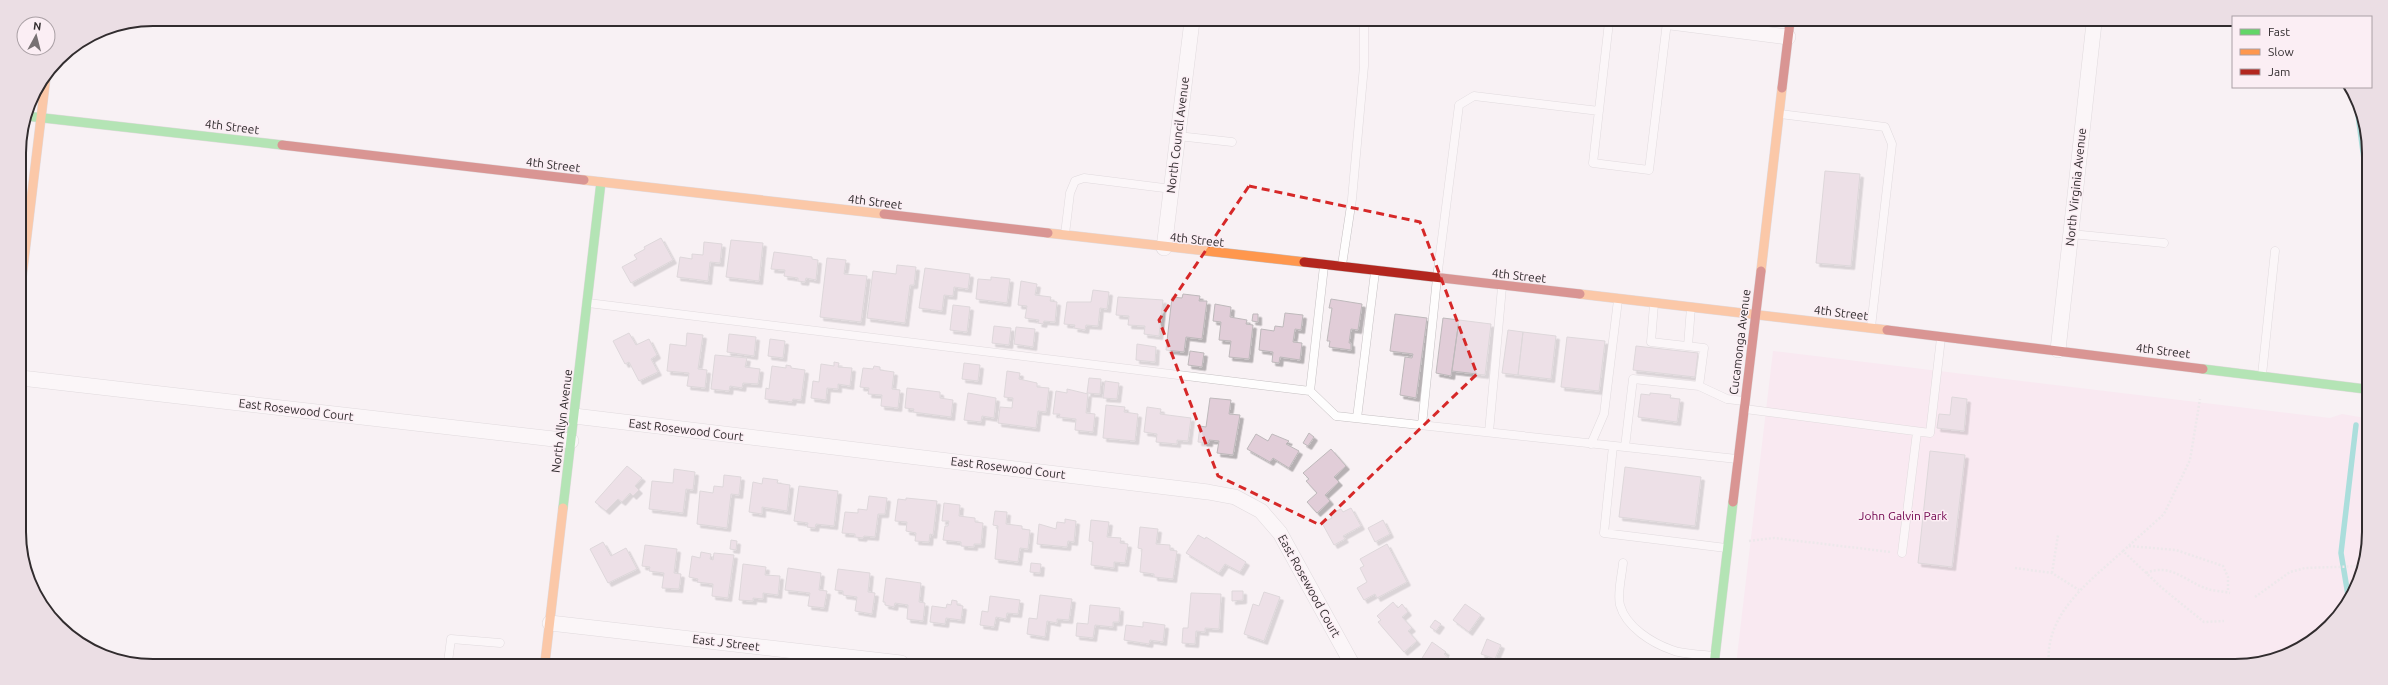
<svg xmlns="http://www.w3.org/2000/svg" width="2388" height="685" viewBox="0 0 2388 685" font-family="Ubuntu,sans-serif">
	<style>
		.green { fill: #fae0ed }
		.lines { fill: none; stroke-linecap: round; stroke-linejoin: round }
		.stream { stroke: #4fc8bf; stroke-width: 5.5 }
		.building { fill: #e1cdd8; stroke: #beb9bb; filter: url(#shadow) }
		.lane-casing { stroke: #c5c0c2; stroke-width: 9 }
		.street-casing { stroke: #c5c0c2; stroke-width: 16 }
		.fast-casing { stroke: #c5c0c2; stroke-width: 10 }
		.slow-casing { stroke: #c5c0c2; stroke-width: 10 }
		.jam-casing { stroke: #c5c0c2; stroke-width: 10 }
		.path { stroke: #e0dddf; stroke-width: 2.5; stroke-dasharray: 2 2; stroke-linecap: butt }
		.lane { stroke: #fefdfd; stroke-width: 8 }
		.street { stroke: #fefdfd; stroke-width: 15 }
		.fast { stroke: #63d668; stroke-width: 9 }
		.slow { stroke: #ff974d; stroke-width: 9 }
		.jam { stroke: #b3261e; stroke-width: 9 }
		.marked { fill: none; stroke: #d62828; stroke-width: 3; stroke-dasharray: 8 5; stroke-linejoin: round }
		.labels { text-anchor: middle; stroke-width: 3; stroke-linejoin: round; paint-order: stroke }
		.street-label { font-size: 12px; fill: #312c2e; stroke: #fbeef4 }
		.park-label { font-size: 12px; fill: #71034e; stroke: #fbeef4 }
		.rim { fill: none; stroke: #312c2e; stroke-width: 2 }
	</style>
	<defs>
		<filter id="shadow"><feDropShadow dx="3.5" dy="3.5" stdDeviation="0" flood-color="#0004"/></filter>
	</defs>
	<rect width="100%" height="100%" fill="#f8f1f4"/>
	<path class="green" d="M1773,351l557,67 12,-4 23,4v149l-18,39 -30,32 -38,21 -35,7 -508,-1z"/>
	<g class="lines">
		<path class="stream" d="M2355,93l11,81
			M2365,353v-7
			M2349,601l-8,-48 15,-128"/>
	</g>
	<path class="building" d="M1825,171l35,3 -9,92 -35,-3z
		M661,238l12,22 -42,23 -9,-16 15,-8 -3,-4 11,-6 -1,-2z
		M731,240l32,3 -4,38 -33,-4z
		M704,242l18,2 -2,19 -10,-1 -2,19 -31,-4 3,-20 12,2v-5l11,1z
		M774,252l38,5v2l6,1 -2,20 -10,-2 -1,4 -7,-1v-3l-14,-2 1,-6 -14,-1z
		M827,258l19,2 -2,14 23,2 -6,46 -41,-5z
		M897,265l19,2 -2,18h-4l-5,38 -38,-5 6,-47 23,3z
		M925,268l45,6 -2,15 -14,-2 -1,9 -9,-1 -2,16 -23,-3z
		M991,277l19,2 -3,24 -31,-4 2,-20 13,1z
		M1021,281l16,3 -2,11 16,2 -1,4 7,1 -2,20 -11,-1 -1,3 -5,-1 1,-3 -14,-2 2,-12 -9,-1z
		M1093,290l16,2 -2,17 -7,-1 -2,18 -12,-1 -1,5 -11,-2 1,-3 -11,-1 3,-22h24z
		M1183,294l17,2 -1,5h8l-5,38 -16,-2 -2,15 -18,-2 6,-53 10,1z
		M1118,297l45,3 -4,36 -15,-2 1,-8 -17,-1 1,-9 -13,-1z
		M1331,299l31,5 -4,26 -7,-1 -2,14h2v7l-22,-3 1,-6h-3l5,-33h-3z
		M1215,304l16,3 -1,10 17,3 -1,4 7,1 -4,34 -20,-2 2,-16 -12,-1 2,-18 -8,-1z
		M953,305l17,2 -3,25 -17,-2z
		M1285,313l18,2 -2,15 -6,-1 -2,13 9,1 -2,17 -20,-3 -1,6 -7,-1 1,-10 -14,-2 2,-21 13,2 1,-5 8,1z
		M1253,314h5v8l-6,-1z
		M1395,314l32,4 -11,80 -16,-3 5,-38 7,1 1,-4 -23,-3z
		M1443,318l16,2 -8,56 -15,-3z
		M1459,320l32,4 -6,51 -33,-4z
		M994,326l17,2 -2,17 -17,-2z
		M1016,327l19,2 -2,18 -19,-3z
		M1508,330l15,2 -5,43 -16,-2z
		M1523,332l33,4 -5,43 -33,-4z
		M629,333l7,12 13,-6 8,16 -6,4 7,13 -19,9 -10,-19 -4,2 -12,-23z
		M687,333l16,2 -5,34 9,1 -2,18 -18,-2 2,-13 -22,-2 3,-27 16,2z
		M729,334l27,3 -2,19 -27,-4z
		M1567,337l38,4 -6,50 -38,-4z
		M770,339l15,2 -2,17 -15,-2z
		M1137,344l19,3 -1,15 -19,-2z
		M1636,346l62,7 -3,24 -62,-7z
		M1190,351l14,2 -2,14 -14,-2z
		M715,355l32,3 -2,9 15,2 -2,15 -15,-1 -1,5 -12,-2 -1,5 -18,-2z
		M834,362l5,1 -1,4 14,1 -2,18 -12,-2v5l-11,-1 -1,12 -15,-2 2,-17 6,1 2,-18 13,2z
		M964,363l16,2 -2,16 -16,-2z
		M786,365l5,1v2l14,2 -4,30 -8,-1 -1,3 -27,-3 1,-11 3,1 3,-23 14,2z
		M874,366l6,1v3l14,2 -2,17 8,1 -2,18 -17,-2 1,-11 -14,-1 1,-6 -9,-1 3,-19 10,1z
		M1007,371l13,2 -1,6 18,4v4l12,1 -3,24 -8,-1 -2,17 -38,-5 2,-16 12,1 1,-10 -9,-1z
		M1089,378l12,1 -1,15 -13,-1z
		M1105,381l14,2 -2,16 -14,-1z
		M907,388l33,4v6l13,2 -2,17 -38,-5 1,-3 -9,-1z
		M1067,389l21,5 -2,19 9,1 -2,18 -18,-2 1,-11 -17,-2 1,-3h-7l3,-23 11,2z
		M968,393l28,5 -2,20 -12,-2 -1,6 -17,-2z
		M1650,393l21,2 -1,3 10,1 -3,23 -39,-5 3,-23 9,1z
		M1952,397l15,2 -3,32 -27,-3 2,-14 11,1z
		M1210,398l21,2 -2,14 11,1 -7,40 -16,-2 2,-12 -10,-1v3l-11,-1 2,-16 6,1z
		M1106,405l19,2 -1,5 14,2 -3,27 -32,-3z
		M1147,407l14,2 -1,5 31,4 -3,23 -11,-1v4l-21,-2 1,-8 -13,-2z
		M1309,433l5,4 -6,9 -5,-3z
		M1256,434l12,7 4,-7 17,7 -3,3 13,7 -10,17 -16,-10 -3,4 -23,-13z
		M1331,449l15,17 -12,11 5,5 -14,13 5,6 -13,12 -10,-11 10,-9 -11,-12 3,-2 -6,-6z
		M1930,451l35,4 -13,112 -34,-4z
		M627,466l15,12 -7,8 4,4 -6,6 -3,-3 -8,9 -4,-3 -12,12 -11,-9z
		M1625,467l76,10 -6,49 -76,-9z
		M674,469l21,3 -2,18 -7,-1 -3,24 -34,-4 3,-28 21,2z
		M724,475l17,2 -2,18 -8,-1 -4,34 -30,-4 3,-33 13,2 1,-7 9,1z
		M763,478l15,2 -1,3 13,2 -3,26 -25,-4v7l-13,-2 4,-30 9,2z
		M799,486l39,5 -4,35 -18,-2 -1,4 -8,-1 1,-4 -14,-2z
		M869,496l18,2 -2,16h-7l-3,23 -11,-1 -1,2 -8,-1v-3l-13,-1 3,-21 13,1v-4l9,1z
		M906,498l31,3 -4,34 -3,-1 -1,8 -14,-1 1,-8 -10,-2 1,-9 -12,-1 3,-22 8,1z
		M944,503l16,2 -1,11 16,2v4l8,1 -2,21h-7v3l-13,-1v-4l-18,-2 2,-14h3l1,-5h-7z
		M1351,508l10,18 -18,10 2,3 -11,6 -12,-22 10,-5 -2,-4 11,-5 2,3z
		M995,511l12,1 -1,12 16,2v3l8,1 -2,19 -8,-1 -2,14 -23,-3 3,-33 -5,-1z
		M1065,519l11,2 -2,21 -6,-1 -1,6 -30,-3 2,-20 17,5 1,-7 8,1z
		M1091,520l18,2 -2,15 14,1 -1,5 8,1 -3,19 -11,-1v6l-23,-3 2,-23 -4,-1z
		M1383,520l7,14 -15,8 -7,-14z
		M1140,527l18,2 -2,15 14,1v5l7,1 -4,28 -19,-2v-3l-14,-2 2,-23 -4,-1z
		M1198,535l7,4 1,-2 40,25 -6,10 -15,-8 -6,9 -33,-20z
		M731,540l6,1 -1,9 -6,-1z
		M603,542l8,14 15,-8 11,21 -29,14 -18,-34z
		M1387,544l20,38 -30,16 -2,-4 -11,6 -7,-12 10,-6 -7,-14 4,-2 -4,-7z
		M645,545l32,4 -3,24 7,1 -2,15 -17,-1 2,-15 -15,-2 1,-4 -8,-1z
		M701,552l10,2 -1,5 3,1 1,-7 20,2 -6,43 -16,-2 1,-12 -16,-2 1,-3 -9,-2 3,-21 8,2z
		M1031,563l10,1 -1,9 -10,-1z
		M743,564l23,3 -1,8 15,1 -2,19 -15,-2v6l-10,-1v3l-14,-1z
		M788,568l33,5 -2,17 8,1 -3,17 -16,-2 2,-13 -25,-3z
		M838,569l32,4 -2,19 7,1 -3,21 -17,-3 2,-14 -14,-2v-4l-8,-1z
		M886,578l35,5 -2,19 6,1 -2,18 -16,-2 1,-14 -13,-2 -1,4 -9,-2v-3h-2z
		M1232,591h11v9l-11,1z
		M1264,592l16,5 -16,44 -20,-7 9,-30 6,2z
		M1191,593l30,1 -2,35 -14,-1v4l-9,-1 -1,13 -13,-1 1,-15h5z
		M1040,595l32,4 -3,21 -12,-1v4l-10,-2 -2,16 -18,-3 2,-16 8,1z
		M990,596l30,4 -2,14 -11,-1 -1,6 -10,-2 -2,10 -14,-2 2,-14 6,1z
		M952,600l5,1v4l6,1 -2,14 -15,-2 -1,6 -15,-2 2,-16 14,2 1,-4 4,1z
		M1393,602l5,6 4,-4 6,8 -6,5 10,11 -4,3 9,10 -13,11 -26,-30 3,-2 -4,-4z
		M1465,604l16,11 -12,17 -16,-12z
		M1090,605l30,3 -1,14h-6v5l-18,-2 -2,13 -17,-2 1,-13 11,1z
		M1435,620l6,4 -5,7 -6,-4z
		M1143,622l22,3 -2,17 -13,-2 -1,4 -25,-4 2,-15 17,2z
		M1487,639l14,6 -6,14 -14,-5z
		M1432,642l14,10 -2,2 12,10 -37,-1z"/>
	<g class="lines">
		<g class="lane-casing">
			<path id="lane" d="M1609,22l-16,141 56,7 18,-148
				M1780,114l105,13 7,17 -21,183
				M1178,136l54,6
				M1065,234l5,-41 5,-12 9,-3 88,11
				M2071,234l93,9
				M1342,265l10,-66 12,-133v-44
				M1324,266l-14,125 26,25 401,43
				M588,303l722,88
				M1654,304l-3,38 53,6 -5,38
				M1688,346l3,-39
				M2262,375l13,-124
				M1745,409l185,24 11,-95
				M1357,418l18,-146
				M1422,425l15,-147 22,-173 15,-9 125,15
				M1489,432l13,-145
				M1591,444l13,-30 14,-114
				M1613,446l-9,87 122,15
				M1625,447l8,-68 66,7 28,13 17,2
				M1902,553l15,-121
				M1623,563c-1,12 -6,30 -3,42 6,22 32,38 52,45 12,5 29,4 42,6
				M448,662l3,-23 49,4"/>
		</g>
		<g class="street-casing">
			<path id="street" d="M1671,22l117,15
				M1164,248l28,-227
				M2058,350l36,-327
				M21,378l550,63
				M574,416l634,76 27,5 26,14 19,22 72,131
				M550,623l351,40"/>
		</g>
		<g class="fast-casing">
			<path id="fast" d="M26,116l256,29
				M2203,369l162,20
				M563,508l38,-326
				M1714,665l19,-163"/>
		</g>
		<g class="slow-casing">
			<path id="slow" d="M584,180l300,34
				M1048,233l256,29
				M1761,271l21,-183
				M20,293l26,-217
				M1580,294l307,36
				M545,662l18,-154"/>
		</g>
		<g class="jam-casing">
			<path id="jam" d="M1782,88l8,-66
				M282,145l302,35
				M884,214l164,19
				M1304,262l276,32
				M1887,330l316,39
				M1733,502l28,-231"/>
		</g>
		<path class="path" d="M1749,541l25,-3 117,14
			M2129,546l47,4 47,16 5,11v15
			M2123,551l41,-37 26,-54 10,-61
			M2015,568l37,5 27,17
			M2052,573l6,-38
			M2146,573c24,-10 38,7 59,15 7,3 17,3 25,5
			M2255,597l35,-25 15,-4 60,-2
			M2049,665c-5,-51 40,-83 74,-114l39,37 42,34 20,-1"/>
		<use href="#lane" class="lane"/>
		<use href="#street" class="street"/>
		<use href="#fast" class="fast"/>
		<use href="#slow" class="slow"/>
		<use href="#jam" class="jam"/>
	</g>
	<path d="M0 0H2388V685H0ZM1249,186l171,36 57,152 -157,151 -102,-49 -59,-156z" fill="#f8f1f4" fill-opacity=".55" fill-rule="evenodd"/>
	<path class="marked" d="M1249,186l171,36 57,152 -157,151 -102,-49 -59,-156z"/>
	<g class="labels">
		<g class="street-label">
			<text transform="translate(232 127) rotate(7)" y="4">4th Street</text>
			<text transform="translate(1178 135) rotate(-83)" y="4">North Council Avenue</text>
			<text transform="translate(553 165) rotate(7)" y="4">4th Street</text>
			<text transform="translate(2076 187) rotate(-84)" y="4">North Virginia Avenue</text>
			<text transform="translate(875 202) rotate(7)" y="4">4th Street</text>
			<text transform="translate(1197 240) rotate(6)" y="4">4th Street</text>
			<text transform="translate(1519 276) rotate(6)" y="4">4th Street</text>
			<text transform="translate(1841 313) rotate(7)" y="4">4th Street</text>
			<text transform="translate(1740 342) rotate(-83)" y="4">Cucamonga Avenue</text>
			<text transform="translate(2163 351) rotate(7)" y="4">4th Street</text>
			<text transform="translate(296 410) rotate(7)" y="4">East Rosewood Court</text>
			<text transform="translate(562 421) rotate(-83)" y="4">North Allyn Avenue</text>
			<text transform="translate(686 430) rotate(7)" y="4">East Rosewood Court</text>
			<text transform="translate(1008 468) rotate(7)" y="4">East Rosewood Court</text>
			<text transform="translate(1309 586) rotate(61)" y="4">East Rosewood Court</text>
			<text transform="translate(726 643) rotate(7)" y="4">East J Street</text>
		</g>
		<g class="park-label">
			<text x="1903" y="520">John Galvin Park</text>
		</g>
	</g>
	<path d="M0 0H2388V685H0ZM153 26H2235A127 127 0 0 1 2362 153V532A127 127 0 0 1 2235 659H153A127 127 0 0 1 26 532V153A127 127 0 0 1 153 26Z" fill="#ebdee4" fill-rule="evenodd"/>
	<path class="rim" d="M153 26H2235A127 127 0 0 1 2362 153V532A127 127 0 0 1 2235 659H153A127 127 0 0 1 26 532V153A127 127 0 0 1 153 26Z"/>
	<rect x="2232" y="16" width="140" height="72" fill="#fbeef4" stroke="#aaa0a5"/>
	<rect x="2240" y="29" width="20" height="6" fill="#63d668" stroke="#aaa0a5"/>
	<text x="2268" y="36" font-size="12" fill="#312c2e">Fast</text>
	<rect x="2240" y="49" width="20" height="6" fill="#ff974d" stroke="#aaa0a5"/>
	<text x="2268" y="56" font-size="12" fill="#312c2e">Slow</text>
	<rect x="2240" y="69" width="20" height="6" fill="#b3261e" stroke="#aaa0a5"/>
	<text x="2268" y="76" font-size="12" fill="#312c2e">Jam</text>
	<g transform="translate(36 36) rotate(7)"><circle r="19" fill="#fbeef4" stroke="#aaa0a5"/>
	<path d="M0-3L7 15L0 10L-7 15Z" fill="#777173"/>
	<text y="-6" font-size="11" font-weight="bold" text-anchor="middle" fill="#312c2e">N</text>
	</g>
</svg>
